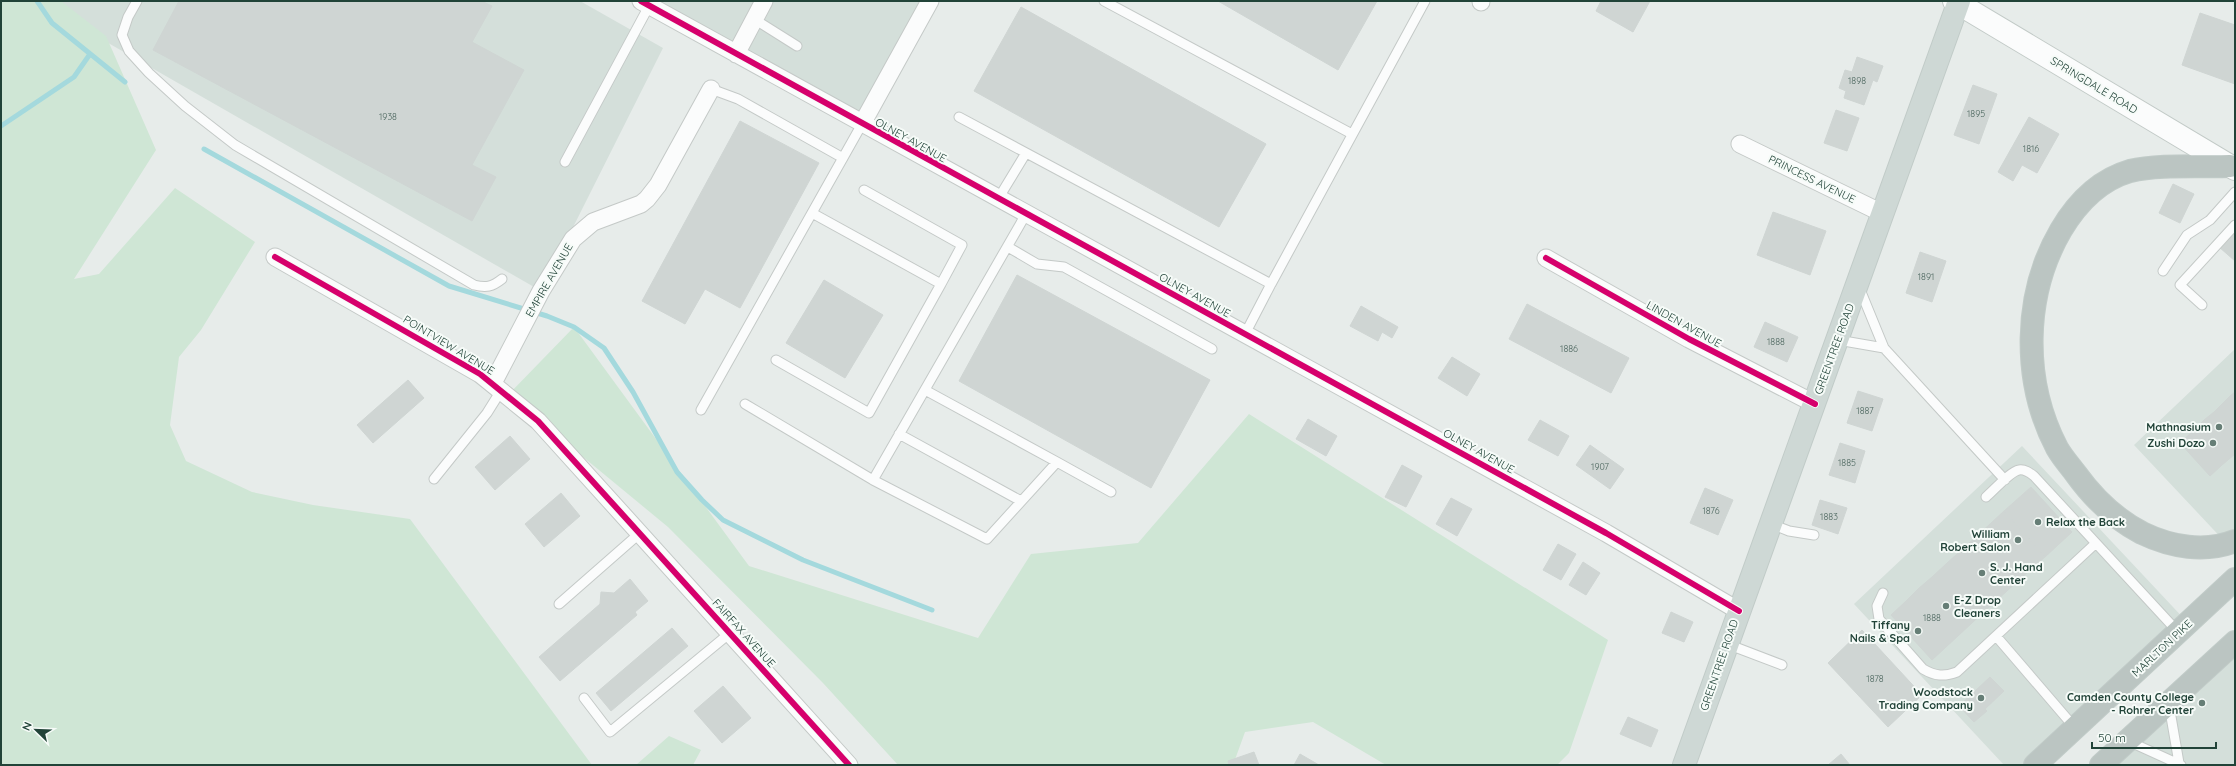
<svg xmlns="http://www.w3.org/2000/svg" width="2236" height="766" viewBox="0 0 2236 766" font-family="Quicksand,sans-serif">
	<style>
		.built { fill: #d4dfda }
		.green { fill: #cfe6d5 }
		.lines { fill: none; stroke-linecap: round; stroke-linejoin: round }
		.stream { stroke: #a4d9dd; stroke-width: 5 }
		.building { fill: #cfd5d3; stroke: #cfd5d3 }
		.lane-casing { stroke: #c4c9c7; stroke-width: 11 }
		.street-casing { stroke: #c4c9c7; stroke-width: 19 }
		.secondary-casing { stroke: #c2cac7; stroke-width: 24 }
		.primary-casing { stroke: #c1cbc8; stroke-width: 24 }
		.highway-casing { stroke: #c1cbc8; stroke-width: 24 }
		.lane { stroke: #fbfcfc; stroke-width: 9 }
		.street { stroke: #fbfcfc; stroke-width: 17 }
		.secondary { stroke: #fbfcfc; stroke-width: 22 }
		.primary { stroke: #ced8d5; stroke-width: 22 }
		.highway { stroke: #bbc5c2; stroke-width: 22 }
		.cycleway-casing { stroke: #f6fbf8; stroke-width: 8 }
		.cycleway { stroke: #d6006c; stroke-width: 6 }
		.poi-dot { fill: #667e76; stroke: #f6fbf8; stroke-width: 1.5 }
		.labels { text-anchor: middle; stroke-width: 4; stroke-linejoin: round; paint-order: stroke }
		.number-label { font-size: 9px; fill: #4e6860 }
		.street-label { font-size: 11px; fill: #214338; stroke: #f6fbf8 }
		.poi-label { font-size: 11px; font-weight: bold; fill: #214338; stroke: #f6fbf8; text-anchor: end }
	</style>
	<rect width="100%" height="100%" fill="#e7ecea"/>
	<path class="built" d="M35,1h545l83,47 -122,243z
		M641,1h289l-68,123z
		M2235,349v192l-8,3 -93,-99z
		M2022,446l166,177 -153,142h-31l-150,-161z
		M2235,642v123h-134z"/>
	<path class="green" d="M1,1h60l45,35 50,114 -82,129 25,-5 76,-86 80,54 -54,88 -22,27 -9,68 16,36 66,31 61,13 97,14 182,246h-591z
		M574,327l175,239 229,72 53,-84 107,-11 111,-129 359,226 -39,113 -12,12h-171l-73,-43 -68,10 -12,33h-335l-75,-82 -155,-156 -160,-132z
		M669,736l32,14 -8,15h-57z"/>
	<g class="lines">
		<path class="stream" d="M37,1l15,22 73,59
			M1,126l73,-49 16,-23
			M204,149l245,137 98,30 27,11 30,21 29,44 44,80 25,28 21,20 80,40 129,50"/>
	</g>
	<path class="building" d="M179,1h302l11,5 -20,36 52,28 -52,95 24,12 -24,44 -319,-171z
		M1218,1h159l-39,69z
		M1601,1h49l-17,31 -37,-21z
		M1021,7l245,137 -47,83 -245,-136z
		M2200,13l35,12v59l-53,-19z
		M1857,57l26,9 -6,16 -4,-2 -9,25 -20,-7 2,-7 -7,-3 6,-18 7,2z
		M1973,85l24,9 -18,50 -25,-9z
		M1836,110l23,8 -12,33 -23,-8z
		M2029,117l30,17 -22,39 -15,-8 -9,16 -15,-9z
		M740,121l79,42 -79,145 -35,-19 -20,35 -43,-23z
		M2173,184l21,10 -14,29 -21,-10z
		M1773,212l53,19 -16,44 -53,-20z
		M2235,228v33l-16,-14z
		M1920,252l26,9 -14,41 -26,-9z
		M1017,275l193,105 -59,108 -192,-107z
		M824,280l59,35 -38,63 -59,-35z
		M1527,304l102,54 -18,35 -102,-54z
		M1361,306l37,21 -6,11 -10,-6 -4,9 -28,-15z
		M1765,322l33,15 -11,25 -33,-15z
		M1452,357l28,17 -13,22 -29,-18z
		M408,380l16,18 -51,45 -16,-18z
		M1858,391l25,8 -11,32 -25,-8z
		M2235,392v9l-5,-5z
		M2230,396l5,5v33l-21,-22z
		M2214,412l21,22v20l-31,-34z
		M1308,419l29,17 -11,20 -30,-17z
		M1540,420l29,16 -11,20 -30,-16z
		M2204,420l31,34 -13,11 -30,-33z
		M2192,432l30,33 -12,11 -30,-33z
		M510,436l20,23 -35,31 -20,-23z
		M1840,443l25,8 -10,32 -26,-8z
		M1590,445l34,24 -14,20 -34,-24z
		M1402,465l20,11 -16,31 -21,-10z
		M2031,487l41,45 -27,25 -41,-46z
		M1705,488l28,12 -15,35 -28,-12z
		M561,493l19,23 -36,31 -19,-23z
		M1451,498l21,11 -15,27 -21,-12z
		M1820,500l27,8 -9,26 -26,-9z
		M2004,511l41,46 -14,12 -41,-45z
		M1990,524l41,45 -13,12 -41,-45z
		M1977,536l41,45 -31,28 -41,-45z
		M1558,544l18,10 -15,26 -18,-10z
		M1583,562l17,11 -14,22 -17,-10z
		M1946,564l41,45 -14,13 -41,-45z
		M1932,577l41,45 -14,13 -41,-46z
		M630,579l18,22 -13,11 2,3 -77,66 -21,-24 61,-53 1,-12 13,1z
		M1918,589l41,46 -13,12 -41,-45z
		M1905,602l41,45 -14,13 -41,-45z
		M1671,612l22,10 -9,20 -22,-9z
		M672,628l16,18 -77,65 -15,-18z
		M1862,630l60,65 -34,32 -60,-64z
		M1990,677l14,14 -19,18 2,2 -13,11 -15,-16z
		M723,686l28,32 -29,25 -28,-32z
		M1628,717l30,13 -7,17 -31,-13z
		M1254,752l5,13h-30l-1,-4z
		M1300,754l19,11h-25z
		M1841,754l9,11h-22z"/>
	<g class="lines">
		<g class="lane-casing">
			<path id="lane" d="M137,1l-9,16 -6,18 7,16 20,22 36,33 50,39 239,140c12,3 18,2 28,-6
				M1104,1l248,133
				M754,19l43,27
				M711,89l27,10 105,59
				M959,117l312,167 154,-283
				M565,162l84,-156
				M864,190l98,55 -21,39
				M998,199l28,-46
				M1026,214l-153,266 114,59 70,-77 54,30
				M1008,247l29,17 27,3 148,82
				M2163,271l24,-36 23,-15 25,-28
				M1859,287l25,61 121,132
				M2202,305l-22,-20 55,-60
				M1245,334l26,-50
				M1838,340l46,8
				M776,360l93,53 72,-129 -129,-71
				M925,390l132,72
				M745,404l128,76
				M701,410l161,-286
				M899,434l122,67
				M434,479l53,-66 15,-24
				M1986,497c7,-6 25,-26 33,-27 6,-1 11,3 15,6l144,156
				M1771,524l18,7 25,4
				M1883,593l-6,13 2,13 44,50c12,7 21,8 34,3l139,-129
				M559,604l81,-71
				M1996,636l79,92
				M1727,644l55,21
				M584,698l26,34 120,-99
				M2169,705l10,58
				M2128,741l53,24"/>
		</g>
		<g class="street-casing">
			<path id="street" d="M641,1l965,532 133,78
				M1481,2v-1
				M736,54l28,-53
				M862,124l68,-123
				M1740,144l144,70
				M275,257l205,117 58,47 311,344
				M1546,258l143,81 126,65
				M493,383l48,-92 32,-52 20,-17 48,-18 6,-5 11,-14 53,-96"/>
		</g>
		<g class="secondary-casing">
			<path id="secondary" d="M1954,1l281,168"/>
		</g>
		<g class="primary-casing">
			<path id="primary" d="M1684,765l275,-764"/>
		</g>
		<g class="highway-casing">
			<path id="highway" d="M2230,166c-30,1 -72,-2 -100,5 -31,9 -53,32 -69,59 -38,65 -39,151 -4,218 5,9 13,18 19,26 18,25 39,45 66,59 29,14 63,20 93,8
				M2035,765l200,-186
				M2101,765l134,-123"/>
		</g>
		<use href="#lane" class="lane"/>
		<use href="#street" class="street"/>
		<use href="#secondary" class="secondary"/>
		<use href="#primary" class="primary"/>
		<use href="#highway" class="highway"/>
		<g class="cycleway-casing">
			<path id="cycleway" d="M641,1l965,532 133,78
				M275,257l205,117 58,47 311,344
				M1546,258l143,81 126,65"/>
		</g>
		<use href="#cycleway" class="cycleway"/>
	</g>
	<g class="poi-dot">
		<circle cx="2219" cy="427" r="4"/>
		<circle cx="2213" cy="443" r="4"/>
		<circle cx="2038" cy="522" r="4"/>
		<circle cx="2018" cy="540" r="4"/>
		<circle cx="1982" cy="573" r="4"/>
		<circle cx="1946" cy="606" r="4"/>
		<circle cx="1918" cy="631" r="4"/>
		<circle cx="1981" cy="698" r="4"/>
		<circle cx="2202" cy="703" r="4"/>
	</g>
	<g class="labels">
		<g class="number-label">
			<text x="1857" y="84">1898</text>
			<text x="1976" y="117">1895</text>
			<text x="388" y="120">1938</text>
			<text x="2031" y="152">1816</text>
			<text x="1926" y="280">1891</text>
			<text x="1776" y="345">1888</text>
			<text x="1569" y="352">1886</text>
			<text x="1865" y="414">1887</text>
			<text x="1847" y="466">1885</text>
			<text x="1600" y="470">1907</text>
			<text x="1711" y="514">1876</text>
			<text x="1829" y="520">1883</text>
			<text x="1932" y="621">1888</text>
			<text x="1875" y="682">1878</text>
		</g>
		<g class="street-label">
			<text transform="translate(2094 85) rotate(31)" y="4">SPRINGDALE ROAD</text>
			<text transform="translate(911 140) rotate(29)" y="4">OLNEY AVENUE</text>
			<text transform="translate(1812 179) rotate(26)" y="4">PRINCESS AVENUE</text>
			<text transform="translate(549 280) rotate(-60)" y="4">EMPIRE AVENUE</text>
			<text transform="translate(1195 295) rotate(29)" y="4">OLNEY AVENUE</text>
			<text transform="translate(1684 324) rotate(29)" y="4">LINDEN AVENUE</text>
			<text transform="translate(449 345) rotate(31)" y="4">POINTVIEW AVENUE</text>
			<text transform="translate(1834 349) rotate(-70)" y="4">GREENTREE ROAD</text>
			<text transform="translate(1479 451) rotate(29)" y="4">OLNEY AVENUE</text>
			<text transform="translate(744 633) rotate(48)" y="4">FAIRFAX AVENUE</text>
			<text transform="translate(2162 648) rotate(-43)" y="4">MARLTON PIKE</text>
			<text transform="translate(1719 665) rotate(-71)" y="4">GREENTREE ROAD</text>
		</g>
		<g class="poi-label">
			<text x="2211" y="431">Mathnasium</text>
			<text x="2205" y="447">Zushi Dozo</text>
			<text x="2046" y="526" text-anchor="start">Relax the Back</text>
			<text x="2010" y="538">William<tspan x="2010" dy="13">Robert Salon</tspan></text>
			<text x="1990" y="571" text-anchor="start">S. J. Hand<tspan x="1990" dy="13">Center</tspan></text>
			<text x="1954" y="604" text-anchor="start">E-Z Drop<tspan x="1954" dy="13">Cleaners</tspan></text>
			<text x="1910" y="629">Tiffany<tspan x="1910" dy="13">Nails &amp; Spa</tspan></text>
			<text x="1973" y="696">Woodstock<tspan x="1973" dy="13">Trading Company</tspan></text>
			<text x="2194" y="701">Camden County College<tspan x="2194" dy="13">- Rohrer Center</tspan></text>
		</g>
	</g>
	<rect width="2236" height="766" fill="none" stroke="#214338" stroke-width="4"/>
	<g transform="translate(36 730) rotate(293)" stroke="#f6fbf8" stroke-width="3" paint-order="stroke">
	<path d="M0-3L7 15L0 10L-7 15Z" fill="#214338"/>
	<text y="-6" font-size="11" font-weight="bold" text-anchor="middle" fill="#214338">N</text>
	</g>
	<path d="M2092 742v6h124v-6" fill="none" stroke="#214338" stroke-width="2"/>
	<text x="2098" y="742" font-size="12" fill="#214338" stroke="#f6fbf8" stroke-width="3" paint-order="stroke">50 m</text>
</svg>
